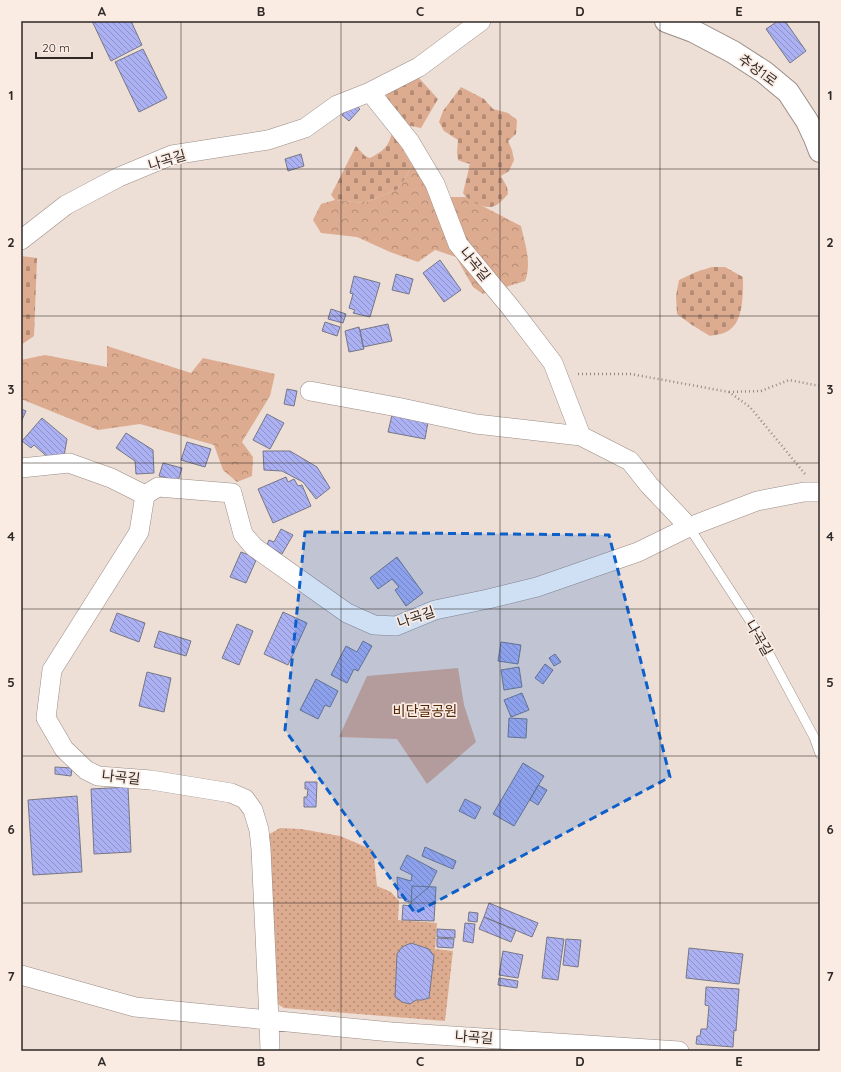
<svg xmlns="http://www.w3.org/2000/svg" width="841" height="1072" viewBox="0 0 841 1072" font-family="Quicksand,'Noto Sans KR',sans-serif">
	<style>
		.grass { fill: url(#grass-dots) }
		.forest { fill: url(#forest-crowns) }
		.cemetery { fill: url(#cemetery-stones) }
		.park { fill: #ddac90 }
		.building { fill: url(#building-back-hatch); stroke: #767784 }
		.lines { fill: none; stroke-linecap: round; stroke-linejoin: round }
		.lane-casing { stroke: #9a8c85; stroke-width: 10 }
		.street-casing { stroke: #9a8c85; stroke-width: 20 }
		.secondary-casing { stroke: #9a8c85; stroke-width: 24 }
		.path { stroke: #938984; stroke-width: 2.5; stroke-dasharray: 1 3; stroke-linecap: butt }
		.lane { stroke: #fff; stroke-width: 9 }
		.street { stroke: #fff; stroke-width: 19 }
		.secondary { stroke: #fff; stroke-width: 22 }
		.marked { fill: #0d60ca; fill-opacity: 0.2; stroke: #0d60ca; stroke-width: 3; stroke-dasharray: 8 5; stroke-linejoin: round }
		.grid { fill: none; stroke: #2e2926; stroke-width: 1; stroke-opacity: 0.55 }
		.labels { text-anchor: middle; stroke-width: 3.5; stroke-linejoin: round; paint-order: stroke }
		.street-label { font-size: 14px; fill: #2e2926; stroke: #faebe3 }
		.park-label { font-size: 14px; fill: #522709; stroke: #faebe3 }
		.neatline { fill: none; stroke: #2e2926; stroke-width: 1.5 }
		.grid-label { font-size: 13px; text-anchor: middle; font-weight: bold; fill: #2e2926 }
	</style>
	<defs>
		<pattern id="grass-dots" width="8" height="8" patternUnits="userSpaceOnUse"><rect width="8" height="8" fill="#ddac90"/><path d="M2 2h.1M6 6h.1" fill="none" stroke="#b48c75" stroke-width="1.8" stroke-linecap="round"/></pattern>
		<pattern id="forest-crowns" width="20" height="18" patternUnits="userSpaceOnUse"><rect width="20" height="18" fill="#ddac90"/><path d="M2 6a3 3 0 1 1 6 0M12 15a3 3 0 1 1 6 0" fill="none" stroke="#b48c75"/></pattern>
		<pattern id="cemetery-stones" width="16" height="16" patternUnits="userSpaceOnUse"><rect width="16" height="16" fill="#ddac90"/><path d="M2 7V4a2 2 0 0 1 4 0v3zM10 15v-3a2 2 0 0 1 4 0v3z" fill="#b48c75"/></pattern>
		<pattern id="building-back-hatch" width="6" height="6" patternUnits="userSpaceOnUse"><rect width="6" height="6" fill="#acb1f4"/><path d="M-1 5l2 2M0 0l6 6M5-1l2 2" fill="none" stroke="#8c90c5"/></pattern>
	</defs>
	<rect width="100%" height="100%" fill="#edded6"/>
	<path class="grass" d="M280,828l21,1 39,7 33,14 4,36 14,6 8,9 -1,19 39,3 -2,26 18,2 -8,70 -161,-13 -8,-5 -8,-168z"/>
	<path class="forest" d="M412,165l27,14 10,18h16l56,29c4,18 11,37 4,55l-42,13 -10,-7 -17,-30 -21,-7 -17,12 -28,-10 -33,-15 -36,-4 -8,-13 8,-16 14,-4 29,3 34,-14 9,-14z
		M107,346l84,27 12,-15 72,16 -5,22 -28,46 11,15 -1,19 -15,6 -14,-12 -9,-25 -74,-21 -42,6 -77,-31v-39l24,-5 62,12z"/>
	<path class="cemetery" d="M419,78l19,21 -17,29 -15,-3 -19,-25 -1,-8z
		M461,87l23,12 9,10 15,4 9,7 -1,14 -8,7 4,9 2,10 -5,11 -8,5 6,11 1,7c-11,13 -17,17 -33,9 -5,-3 -9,-5 -12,-10l7,-29 -7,-2 -5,-2 -1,-7 1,-13 -14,-9 -5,-9 4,-11z
		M392,132l20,33 -5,10 -9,14 -34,14 -29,-3 -4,-5 25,-49 9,10 5,2c13,-7 19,-11 22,-26z
		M21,256l16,2 -3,78 -13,9z
		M712,267h13l18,10c0,16 1,45 -15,54 -5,3 -13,4 -18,5l-18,-11 -15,-11 -1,-18 3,-16 17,-8z"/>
	<path class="park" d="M458,668l6,37 12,37 -49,42 -30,-45 -58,-2 28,-61z"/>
	<path class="building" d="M92,21h39l11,24 -31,16z
		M778,21h7l21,30 -16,12 -24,-34z
		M143,49l24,49 -28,14 -24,-50z
		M353,103l7,6 -11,12 -7,-6z
		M301,154l3,12 -16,5 -3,-12z
		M440,260l21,30 -17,12 -21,-29z
		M396,274l17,5 -4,15 -17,-4z
		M354,276l26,7 -10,34 -17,-4 2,-3 -6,-2 4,-14 -3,-1z
		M331,309l15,5 -3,9 -15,-4z
		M325,322l15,5 -3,9 -15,-5z
		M388,324l4,17 -29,6 -3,-17z
		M359,327l5,22 -15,3 -4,-21z
		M287,389l10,2 -3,15 -10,-2z
		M21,409l5,2 -5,11z
		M267,414l17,9 -14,26 -17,-9z
		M392,415l36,7 -3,17 -37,-7z
		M42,418l25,21 -3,17 -13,4 -17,-15 -3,3 -9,-7z
		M126,433l27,17 1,23 -18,1 -1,-13 -19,-13z
		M187,442l24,7 -6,18 -24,-7z
		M263,451h27l27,16 13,21 -14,11 -13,-17 -21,-11 -18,-1z
		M163,463l19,5 -4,13 -19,-5z
		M286,477l2,5 6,-3 4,7 4,-1 9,21 -38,17 -15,-34z
		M281,529l12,6 -11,19 -15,-9 2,-5 5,2z
		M241,552l16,6 -11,25 -16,-6z
		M397,557l26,36 -17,13 -11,-16 4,-3 -7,-8 -14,10 -8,-11z
		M283,612l24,11 -19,42 -24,-11z
		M117,613l28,10 -6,19 -29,-11z
		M237,624l16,7 -14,34 -17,-7z
		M159,631l32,10 -5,15 -32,-9z
		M363,641l9,5 -14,25 -4,-2 -7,14 -16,-8 15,-29 11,6z
		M501,642l20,3 -3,19 -20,-3z
		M555,654l6,8 -7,4 -5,-8z
		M545,664l8,6 -10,14 -8,-6z
		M519,667l3,20 -18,3 -3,-20z
		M147,672l24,6 -7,34 -25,-6z
		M316,679l22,12 -8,16 -5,-2 -7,14 -18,-9z
		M522,693l7,17 -18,7 -7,-17z
		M509,718l18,1 -1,19 -18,-1z
		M523,763l21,13 -30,50 -21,-12z
		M55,767l17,1 -1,8 -16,-2z
		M305,782h12l-1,25h-12v-10h3l1,-8h-3z
		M538,785l9,5 -9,15 -8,-5z
		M128,787l3,65 -37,2 -3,-65z
		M77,796l5,76 -49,3 -5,-75z
		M465,799l16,8 -6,12 -16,-8z
		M425,847l31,14 -3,8 -31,-13z
		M407,855l30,16 -8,16 -18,15 -6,-1 -1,-3h-6l-1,-21 14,4 1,-6 -12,-6z
		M412,886l24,1 -2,34 -32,-1 1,-15 8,1z
		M489,903l49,20 -6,14 -48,-20z
		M469,912l9,1 -1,9 -9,-1z
		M484,917l32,13 -5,12 -32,-13z
		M465,923l10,1 -2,19 -10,-2z
		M437,929l18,1v8l-18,-1z
		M547,937l17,2 -6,41 -16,-2z
		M437,938l17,1 -1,9 -16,-1z
		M566,939l15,1 -3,27 -15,-2z
		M411,943l18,6 5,7 -5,42 -7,2h-6l-6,4 -8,-2 -7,-5 2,-43 5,-7z
		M689,948l54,6 -4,30 -53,-6z
		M503,951l20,4 -5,23 -19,-3z
		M499,978l19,3 -1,7 -19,-3z
		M706,987l33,2 -3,42 -2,-1 -1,17 -37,-3 1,-8h3l1,-7h6l2,-23 -4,-1z"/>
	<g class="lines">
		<g class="lane-casing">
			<path id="lane" d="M689,527l69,106 56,104 6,17"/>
		</g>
		<g class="street-casing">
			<path id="street" d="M370,92l40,50 25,42 23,60 53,64 42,55 28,73 49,25 19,24 40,42
				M21,240l45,-35 53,-28 53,-22 96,-15 37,-12 32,-23 33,-13 49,-25 62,-46
				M310,391l87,16 79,17 105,12
				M21,468l48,-5 42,15 34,17 13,-8 74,6 11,41 11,13 93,66 27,12 22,1 39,-16 53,-11 49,-12 101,-35 51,-25 68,-26 47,-9h16
				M145,495l-6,37 -87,138 -6,48 18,31 22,21 12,6 53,4 80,13 14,6 8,11 6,20 2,19 8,171 1,31
				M21,975l114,32 256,25 288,19"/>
		</g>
		<g class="secondary-casing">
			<path id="secondary" d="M666,21l27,10 40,21 31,20 24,20 19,29 8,17 5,13"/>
		</g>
		<path class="path" d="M578,374h53l98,18 21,15 55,67
			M729,392l32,-1 28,-11 31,6"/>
		<use href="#lane" class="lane"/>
		<use href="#street" class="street"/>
		<use href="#secondary" class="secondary"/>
	</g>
	<path class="marked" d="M305,532l304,3 61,242 -255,136 -130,-183z"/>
	<path class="grid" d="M181,21v1030M341,21v1030M500,21v1030M660,21v1030M21,169h799M21,316h799M21,463h799M21,609h799M21,756h799M21,903h799"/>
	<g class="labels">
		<g class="street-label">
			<text transform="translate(758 70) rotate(36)" y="5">추성1로</text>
			<text transform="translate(167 160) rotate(-17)" y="5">나곡길</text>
			<text transform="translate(475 264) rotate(51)" y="5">나곡길</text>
			<text transform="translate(416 617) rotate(-19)" y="5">나곡길</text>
			<text transform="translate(759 638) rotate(60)" y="5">나곡길</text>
			<text transform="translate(121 777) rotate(6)" y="5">나곡길</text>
			<text transform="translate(474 1037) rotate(4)" y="5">나곡길</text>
		</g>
		<g class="park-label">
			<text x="425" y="716">비단골공원</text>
		</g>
	</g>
	<rect width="841" height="1072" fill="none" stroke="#faebe3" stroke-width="44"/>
	<path d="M36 52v6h56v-6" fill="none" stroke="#2e2926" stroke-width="2"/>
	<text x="42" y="52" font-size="12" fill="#2e2926" stroke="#faebe3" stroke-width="3" paint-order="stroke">20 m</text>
	<rect x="22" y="22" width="797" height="1028" class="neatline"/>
	<g class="grid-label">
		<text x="102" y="16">A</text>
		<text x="261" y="16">B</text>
		<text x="420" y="16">C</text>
		<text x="580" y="16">D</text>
		<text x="739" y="16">E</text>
		<text x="11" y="100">1</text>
		<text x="830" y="100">1</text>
		<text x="11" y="247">2</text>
		<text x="830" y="247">2</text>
		<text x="11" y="394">3</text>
		<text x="830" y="394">3</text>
		<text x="11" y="541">4</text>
		<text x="830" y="541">4</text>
		<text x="11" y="687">5</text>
		<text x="830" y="687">5</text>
		<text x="11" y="834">6</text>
		<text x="830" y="834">6</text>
		<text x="11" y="981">7</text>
		<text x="830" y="981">7</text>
		<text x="102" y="1066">A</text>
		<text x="261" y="1066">B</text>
		<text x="420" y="1066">C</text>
		<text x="580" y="1066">D</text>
		<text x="739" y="1066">E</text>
	</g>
</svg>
